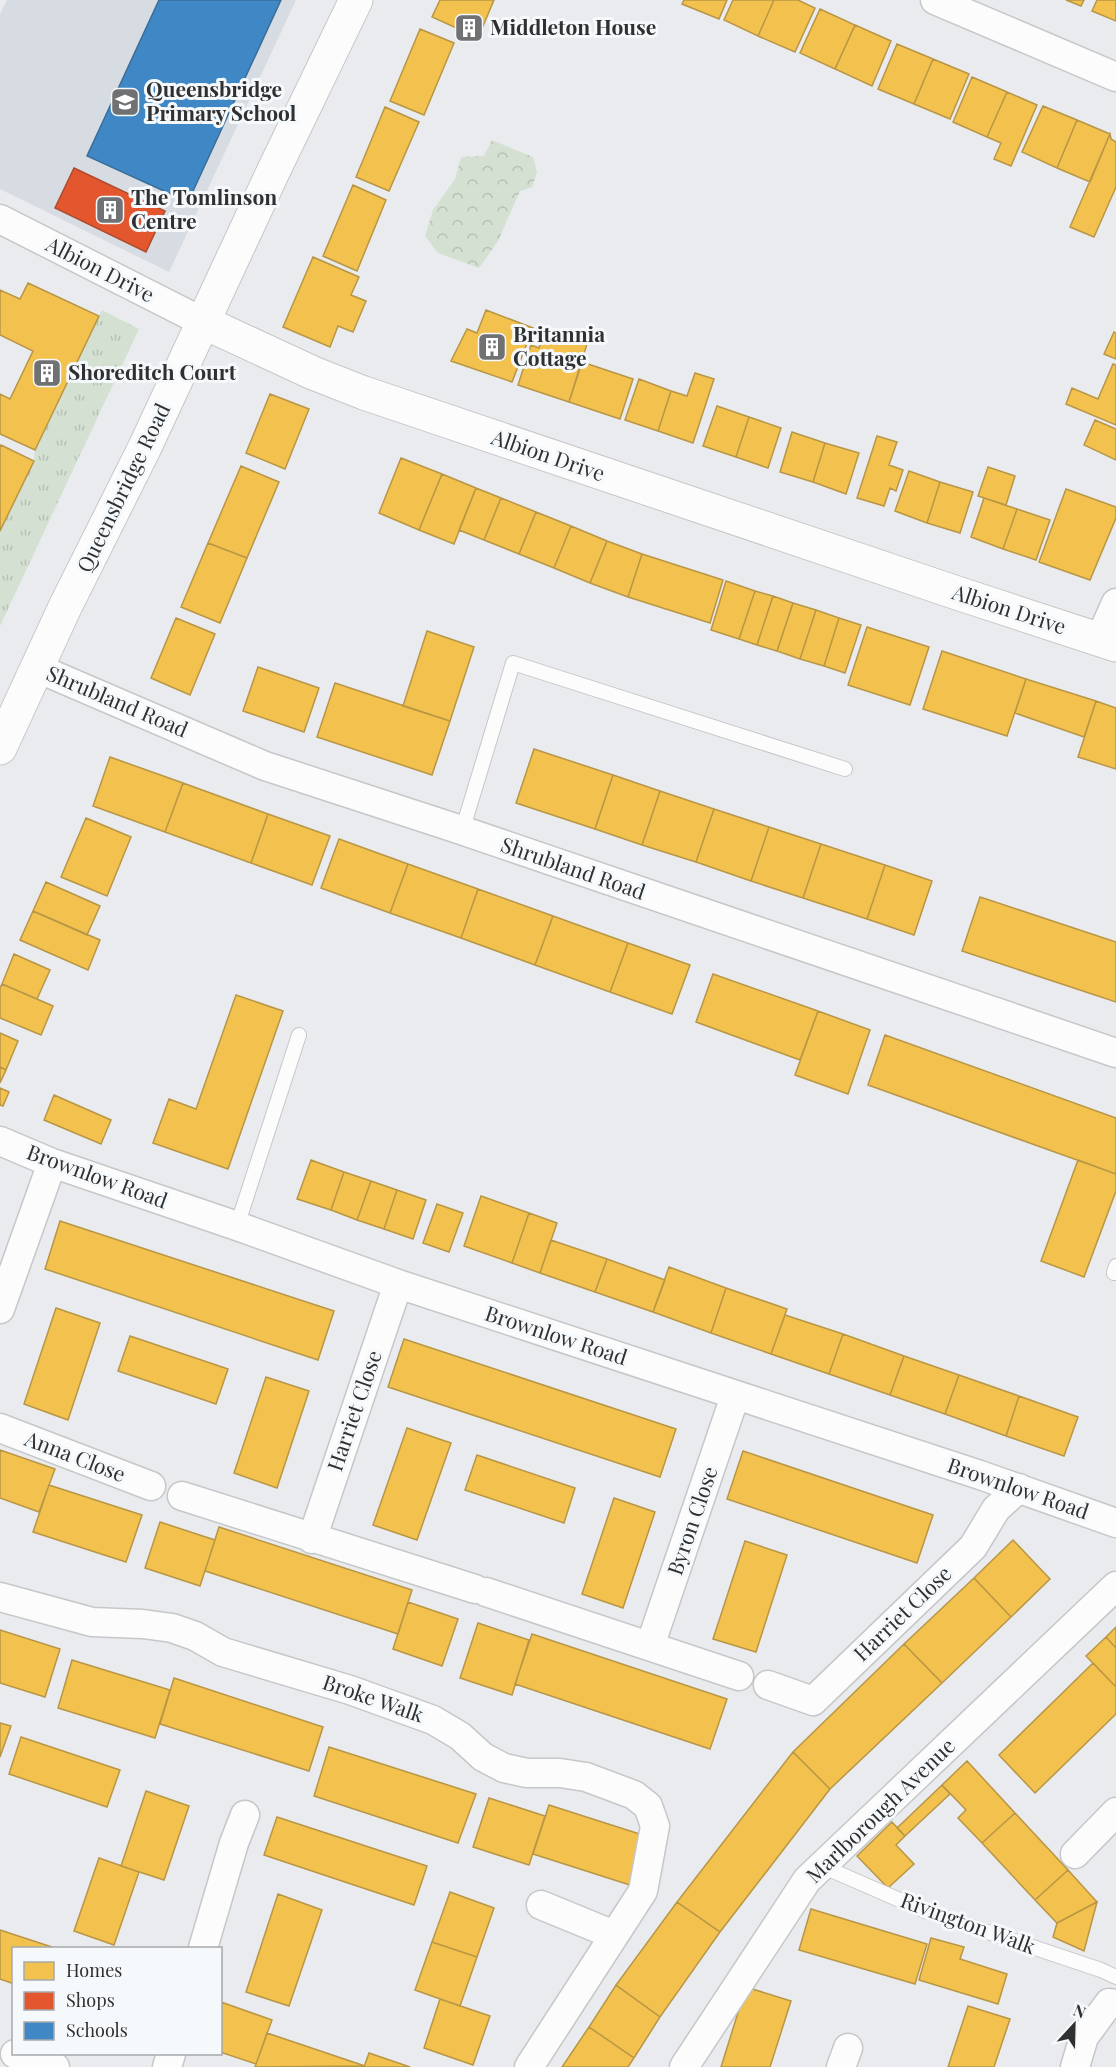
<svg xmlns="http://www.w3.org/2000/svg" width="1116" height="2067" viewBox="0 0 1116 2067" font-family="'Playfair Display',serif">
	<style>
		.built { fill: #d6dce2 }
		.grass { fill: url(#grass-tufts) }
		.park { fill: url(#park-crowns) }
		.homes { fill: #f2c14e; stroke: #b89645; stroke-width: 1.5 }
		.shops { fill: #e4572e; stroke: #ae4b2f; stroke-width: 1.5 }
		.schools { fill: #3f88c5; stroke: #3a6e99; stroke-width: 1.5 }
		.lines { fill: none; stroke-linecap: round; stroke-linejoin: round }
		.lane-casing { stroke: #c5c7c8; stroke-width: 16 }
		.street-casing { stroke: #c5c7c8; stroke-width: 31 }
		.secondary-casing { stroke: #c5c7c8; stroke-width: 35 }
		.lane { stroke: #fcfcfc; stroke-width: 14 }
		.street { stroke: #fcfcfc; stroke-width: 28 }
		.secondary { stroke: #fcfcfc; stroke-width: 33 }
		.labels { text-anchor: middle; stroke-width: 6; stroke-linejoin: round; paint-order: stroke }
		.poi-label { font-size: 21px; font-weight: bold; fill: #2f3031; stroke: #f5f9fc; text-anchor: start }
		.street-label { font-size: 21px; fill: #2f3031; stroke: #f5f9fc }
	</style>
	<defs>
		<pattern id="grass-tufts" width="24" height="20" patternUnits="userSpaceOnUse" patternTransform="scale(1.5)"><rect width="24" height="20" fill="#d4e1d2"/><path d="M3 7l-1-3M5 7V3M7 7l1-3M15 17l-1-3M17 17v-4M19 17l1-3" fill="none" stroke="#b6c1b5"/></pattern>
		<pattern id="park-crowns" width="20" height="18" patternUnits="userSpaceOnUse" patternTransform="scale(1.5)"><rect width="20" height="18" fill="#d4e1d2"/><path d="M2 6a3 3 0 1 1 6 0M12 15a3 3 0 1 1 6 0" fill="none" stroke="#b6c1b5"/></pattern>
	</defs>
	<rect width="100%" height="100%" fill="#e9ebee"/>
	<path class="built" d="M7,0h289l-127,272 -169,-83v-175z"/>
	<path class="grass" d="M102,310l37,19 -139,297v-95l34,-70 1,-11z"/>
	<path class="park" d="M492,140l41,17 4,15 -5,15 -12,4 -22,50 -19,27 -41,-15 -13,-17 8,-26 22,-31 6,-22 23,-1z"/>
	<path class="homes" d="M440,0h54l-16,38 -46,-21z
		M684,0h43l-8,19 -37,-15z
		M733,0h41l-16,36 -34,-16z
		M774,0h24l17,8 -20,44 -37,-16z
		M1066,0h18l-3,6z
		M1097,0h19v21l-24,-10z
		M820,9l35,16 -20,44 -35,-16z
		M855,25l36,16 -19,45 -37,-17z
		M420,29l34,14 -30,72 -34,-14z
		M897,44l36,15 -19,45 -36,-15z
		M933,59l36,15 -19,45 -36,-15z
		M972,77l35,15 -20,45 -34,-15z
		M1007,92l30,13 -26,61 -17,-7 7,-16 -14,-6z
		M1043,106l34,14 -20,48 -35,-16z
		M385,107l34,15 -30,69 -33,-14z
		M1077,120l33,14 -20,48 -33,-14z
		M1110,134l1,5 5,3v45l-22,50 -24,-10z
		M353,185l33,15 -29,71 -34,-15z
		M313,257l46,20 -8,18 15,6 -13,31 -15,-6 -8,21 -47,-20z
		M28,283l71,33 -64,134 -35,-16v-40l10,5 23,-48 -33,-16v-45l20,9z
		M486,310l47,18 -21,54 -61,-21 16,-32 10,4z
		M545,330l42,14 -18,58 -51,-17 13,-40 8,3z
		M1114,332l2,1v26l-12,-5z
		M582,362l51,17 -13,40 -51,-17z
		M1113,364l3,1v60l-50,-21 6,-16 26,11z
		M695,373l19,6 -21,64 -35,-12 13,-40 16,5z
		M639,379l32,12 -13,40 -33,-11z
		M270,394l39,15 -24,60 -39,-16z
		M717,406l32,11 -13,40 -33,-11z
		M749,417l32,11 -13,40 -32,-11z
		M1095,420l21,9v31l-32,-15z
		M792,432l33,11 -12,39 -33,-10z
		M877,436l20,6 -8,23 14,5 -7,21 -6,-3 -6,18 -27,-8z
		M825,443l34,10 -13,41 -33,-12z
		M1,445l33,16 -34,70v-84z
		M401,458l41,16 -23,56 -40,-17z
		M241,466l38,16 -32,76 -39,-15z
		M988,467l27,9 -9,29 -28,-9z
		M909,471l31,11 -13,41 -32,-12z
		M442,474l34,14 -22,56 -35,-14z
		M940,482l33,10 -13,41 -33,-10z
		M476,488l25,10 -17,42 -25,-10z
		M1066,489l50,18v11l-26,62 -51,-18z
		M501,498l35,14 -17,42 -35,-14z
		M984,498l33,11 -14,40 -32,-12z
		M1017,509l33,11 -14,40 -33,-11z
		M536,512l35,14 -17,42 -35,-14z
		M571,526l36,15 -17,42 -36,-15z
		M607,541l35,13 -14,43 -38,-14z
		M208,543l39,15 -27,65 -39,-16z
		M642,554l81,26 -13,43 -82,-26z
		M726,581l29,10 -16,48 -28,-9z
		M755,591l18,5 -16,49 -18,-6z
		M773,596l20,7 -16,48 -20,-6z
		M793,603l23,7 -16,49 -23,-8z
		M816,610l23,8 -15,48 -24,-7z
		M176,618l39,16 -25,61 -39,-17z
		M839,618l22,7 -16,48 -21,-7z
		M867,627l62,20 -19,58 -62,-20z
		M427,631l47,16 -24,74 -47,-15z
		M942,651l84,28 -19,57 -84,-27z
		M258,667l61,21 -15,44 -61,-21z
		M1026,679l70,22 -12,36 -69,-24z
		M335,683l115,38 -18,54 -115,-38z
		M1096,701l20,7v61l-38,-12z
		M534,749l79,26 -18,54 -79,-26z
		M110,757l73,26 -18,49 -72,-26z
		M613,775l47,16 -18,54 -47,-16z
		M183,783l85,31 -17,49 -86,-31z
		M660,791l54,18 -18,53 -54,-17z
		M714,809l55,18 -18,54 -55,-19z
		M268,814l62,22 -18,49 -61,-22z
		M86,818l45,19 -24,59 -46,-19z
		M769,827l52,17 -18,54 -52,-17z
		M339,839l69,25 -18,49 -69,-25z
		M821,844l64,21 -18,54 -64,-21z
		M408,864l70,25 -17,49 -71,-25z
		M885,865l47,16 -18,54 -47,-16z
		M46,882l54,24 -13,29 -54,-24z
		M478,889l75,27 -18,49 -74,-27z
		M980,897l136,45v60l-154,-51z
		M33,911l67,29 -12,30 -68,-30z
		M553,916l75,27 -18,49 -75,-27z
		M628,943l62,22 -18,49 -62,-22z
		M14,954l36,16 -13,29 -35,-15z
		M713,974l105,37 -18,49 -104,-38z
		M2,984l51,22 -12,29 -41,-17v-30z
		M236,995l47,16 -55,158 -75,-26 16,-44 27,10z
		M818,1011l52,19 -22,64 -53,-19z
		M0,1033l18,8 -12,29 -6,-3z
		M885,1035l231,83v56l-248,-89z
		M0,1067l6,3 -6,13z
		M0,1088l9,4 -6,14 -3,-1z
		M54,1095l57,25 -10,24 -57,-24z
		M311,1160l33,12 -13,38 -34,-11z
		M1078,1160l38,14v17l-32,86 -43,-16z
		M344,1172l27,9 -14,39 -26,-10z
		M371,1181l26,9 -13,39 -27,-9z
		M397,1190l29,10 -13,39 -29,-10z
		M481,1196l48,17 -17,50 -48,-17z
		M437,1204l26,9 -14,39 -26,-9z
		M529,1213l28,10 -17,50 -28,-10z
		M60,1221l274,90 -16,49 -273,-91z
		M551,1240l56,19 -12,33 -55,-19z
		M607,1259l58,21 -12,32 -58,-20z
		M669,1267l57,21 -15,45 -58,-21z
		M726,1288l61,21 -16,45 -60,-21z
		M56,1308l44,15 -32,97 -44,-16z
		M785,1315l58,19 -14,40 -58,-20z
		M843,1334l61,22 -14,39 -61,-21z
		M130,1336l98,33 -12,35 -98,-33z
		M404,1339l272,90 -16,48 -272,-90z
		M904,1356l55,19 -14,39 -55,-19z
		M959,1375l60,21 -13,40 -61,-22z
		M266,1377l43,14 -32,97 -43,-15z
		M1019,1396l59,21 -14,39 -58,-20z
		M407,1428l44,15 -34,97 -44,-15z
		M0,1450l55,19 -16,43 -39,-14z
		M743,1451l190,64 -16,48 -190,-64z
		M477,1455l98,33 -11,35 -99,-33z
		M49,1485l93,30 -16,47 -93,-30z
		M614,1498l41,14 -32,96 -41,-14z
		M160,1522l55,18 -15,46 -55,-18z
		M219,1527l193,63 -14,44 -193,-63z
		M1013,1540l37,39 -39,38 -37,-39z
		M745,1541l42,14 -31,97 -43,-13z
		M974,1578l37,39 -69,66 -38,-39z
		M408,1602l50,17 -16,47 -49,-17z
		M478,1623l51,17 -17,55 -52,-17z
		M1116,1627v21l-10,-11z
		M0,1630l60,19 -15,48 -45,-14z
		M532,1634l195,65 -17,50 -195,-65z
		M1106,1637l10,11v39l-30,-31z
		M904,1644l38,39 -112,106 -37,-37z
		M72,1660l98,30 -15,48 -97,-30z
		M1093,1663l23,24v27l-81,79 -36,-38z
		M174,1678l149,49 -14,44 -149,-47z
		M0,1723l11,3 -11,31z
		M21,1737l99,33 -13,37 -98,-33z
		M329,1747l147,47 -18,49 -144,-47z
		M793,1752l37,37 -110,143 -43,-30z
		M967,1761l48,52 -33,30 -24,-25 8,-8 -24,-25z
		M942,1785l8,9 -45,42 -8,-8z
		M146,1791l43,15 -25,74 -43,-14z
		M489,1798l56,18 -16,49 -56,-18z
		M549,1805l100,32 -16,49 -100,-32z
		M1015,1813l53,57 -33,30 -53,-57z
		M277,1817l150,49 -13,39 -150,-50z
		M892,1822l13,14 -9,9 18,19 -26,24 -31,-32z
		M99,1858l40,14 -25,73 -40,-14z
		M1068,1870l29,32 -40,21 -22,-23z
		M450,1892l44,16 -17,49 -45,-15z
		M278,1894l44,16 -33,96 -43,-14z
		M677,1902l43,30 -60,85 -44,-32z
		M1097,1902l-13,49 -31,-14 4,-14z
		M811,1909l116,35 -12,40 -116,-34z
		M0,1930l55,18h-41v36l-14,-5z
		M931,1938l33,9 -4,12 47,15 -9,30 -79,-24z
		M432,1942l45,15 -17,49 -45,-16z
		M616,1985l44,32 -26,41 -45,-31z
		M746,1987l45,14 -21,66h-49z
		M440,1999l50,17 -17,49 -49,-17z
		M221,2002l51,18 -16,44 -36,-12z
		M968,2006l42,13 -16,48h-46z
		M589,2027l45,31 -6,9h-66z
		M267,2033l98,33 -110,1z
		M369,2053l41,14h-46z"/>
	<path class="shops" d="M74,168l91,43 -19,41 -91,-44z"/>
	<path class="schools" d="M159,0h122l-93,202 -101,-46z"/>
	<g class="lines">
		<g class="lane-casing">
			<path id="lane" d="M462,831l51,-168 332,106
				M237,1226l62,-191
				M1114,1273l2,-7
				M825,1862l6,8 94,41 176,59 15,7"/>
		</g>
		<g class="street-casing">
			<path id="street" d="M935,0l181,77
				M0,219l203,103
				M1100,639l16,-36
				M37,668l228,98 187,61 664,226
				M0,1141l52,22 185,63 161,58 582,191 136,48
				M0,1309l52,-146
				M0,1428l151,58
				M182,1496l293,93
				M312,1539l86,-255
				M486,1592l253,84
				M0,1597l92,25 51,2 29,4 23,8 28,16 127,38 83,30 27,16 23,21 21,11 23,5h33l26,4 48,18 14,11 7,20 -12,65 -114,176
				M650,1646l85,-250
				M768,1685l45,16 160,-154 23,-38 23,-21
				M1075,1854l41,-42
				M541,1905l73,30
				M203,1948l31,-105 11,-28
				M15,2054l40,13
				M167,2067l4,-13
				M684,2067l123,-187 309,-294
				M841,2067l7,-19
				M1075,2067l9,-30 25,-34 7,1"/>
		</g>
		<g class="secondary-casing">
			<path id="secondary" d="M203,322l110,51 51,20 593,200 159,52
				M0,748l65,-141 79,-158 128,-275 84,-174"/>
		</g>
		<use href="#lane" class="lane"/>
		<use href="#street" class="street"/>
		<use href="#secondary" class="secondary"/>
	</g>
	<defs>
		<g id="building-square" transform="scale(1.5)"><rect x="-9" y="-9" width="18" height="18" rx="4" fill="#707173" stroke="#f5f9fc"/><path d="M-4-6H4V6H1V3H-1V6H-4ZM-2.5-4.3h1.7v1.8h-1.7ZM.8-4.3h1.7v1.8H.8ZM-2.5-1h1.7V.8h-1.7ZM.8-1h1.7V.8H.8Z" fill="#fff"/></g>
		<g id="school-square" transform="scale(1.5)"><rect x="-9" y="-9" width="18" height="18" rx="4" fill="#707173" stroke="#f5f9fc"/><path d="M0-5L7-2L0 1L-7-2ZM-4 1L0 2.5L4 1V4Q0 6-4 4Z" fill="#fff"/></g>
	</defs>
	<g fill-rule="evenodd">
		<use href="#building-square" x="469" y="28"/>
		<use href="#school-square" x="125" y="102"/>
		<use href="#building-square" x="110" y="210"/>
		<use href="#building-square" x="492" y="347"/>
		<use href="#building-square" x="47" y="373"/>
	</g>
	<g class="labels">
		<g class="poi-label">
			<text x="490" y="35">Middleton House</text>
			<text x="146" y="97">Queensbridge<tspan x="146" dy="24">Primary School</tspan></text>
			<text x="131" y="205">The Tomlinson<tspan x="131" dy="24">Centre</tspan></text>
			<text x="513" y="342">Britannia<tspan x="513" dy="24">Cottage</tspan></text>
			<text x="68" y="380">Shoreditch Court</text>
		</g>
		<g class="street-label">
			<text transform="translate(100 270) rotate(27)" y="7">Albion Drive</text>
			<text transform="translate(548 456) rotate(19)" y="7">Albion Drive</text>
			<text transform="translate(124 488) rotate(-64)" y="7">Queensbridge Road</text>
			<text transform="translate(1009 610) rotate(18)" y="7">Albion Drive</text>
			<text transform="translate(117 702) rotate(23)" y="7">Shrubland Road</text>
			<text transform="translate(573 869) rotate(19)" y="7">Shrubland Road</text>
			<text transform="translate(97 1177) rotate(20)" y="7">Brownlow Road</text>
			<text transform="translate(556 1336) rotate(18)" y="7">Brownlow Road</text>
			<text transform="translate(355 1411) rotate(-71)" y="7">Harriet Close</text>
			<text transform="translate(75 1457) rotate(21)" y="7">Anna Close</text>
			<text transform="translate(1018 1489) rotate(19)" y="7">Brownlow Road</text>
			<text transform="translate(693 1521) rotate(-71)" y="7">Byron Close</text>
			<text transform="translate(903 1614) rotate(-44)" y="7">Harriet Close</text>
			<text transform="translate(373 1699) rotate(19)" y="7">Broke Walk</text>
			<text transform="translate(881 1811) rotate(-44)" y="7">Marlborough Avenue</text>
			<text transform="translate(968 1924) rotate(20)" y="7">Rivington Walk</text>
		</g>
	</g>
	<rect x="12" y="1947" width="210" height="108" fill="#f5f9fc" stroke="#a6a9ab" stroke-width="1.5"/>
	<rect x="24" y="1962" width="30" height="18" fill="#f2c14e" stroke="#a6a9ab" stroke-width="1.5"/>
	<text x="66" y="1977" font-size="18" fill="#2f3031">Homes</text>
	<rect x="24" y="1992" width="30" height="18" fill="#e4572e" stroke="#a6a9ab" stroke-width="1.5"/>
	<text x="66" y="2007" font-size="18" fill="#2f3031">Shops</text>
	<rect x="24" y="2022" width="30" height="18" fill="#3f88c5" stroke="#a6a9ab" stroke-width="1.5"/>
	<text x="66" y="2037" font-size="18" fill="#2f3031">Schools</text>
	<g transform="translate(1074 2025) rotate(22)" stroke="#f5f9fc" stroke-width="4.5" paint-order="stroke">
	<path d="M0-4.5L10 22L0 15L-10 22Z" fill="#2f3031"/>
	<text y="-9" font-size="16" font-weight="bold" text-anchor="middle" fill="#2f3031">N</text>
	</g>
</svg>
